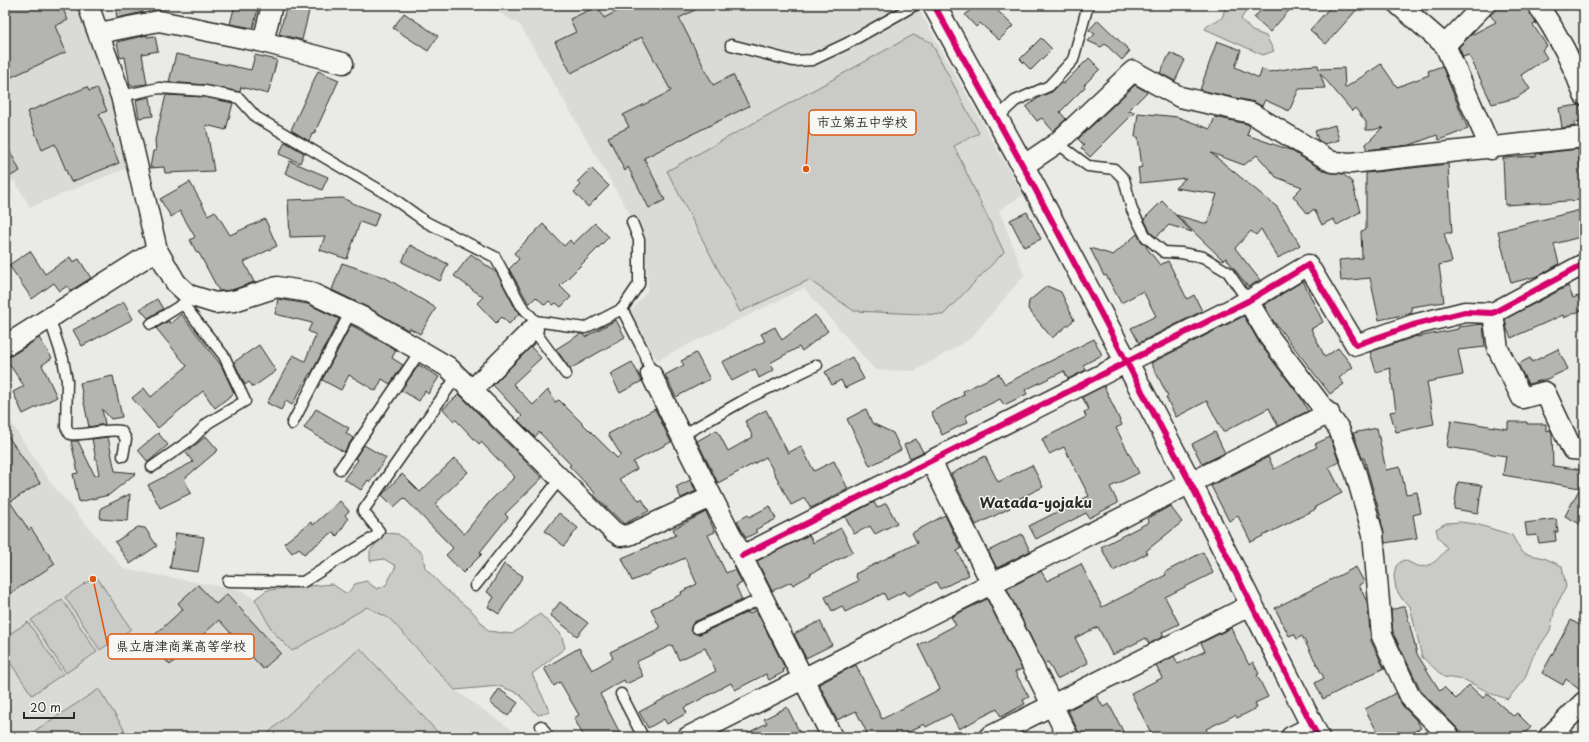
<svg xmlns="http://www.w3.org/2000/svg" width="1589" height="742" viewBox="0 0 1589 742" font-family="'Playpen Sans','Klee One',sans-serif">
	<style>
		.built { fill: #dadad6 }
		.green { fill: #cacac7; stroke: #7a7a79 }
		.building { fill: #b4b4b1; stroke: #2b2b2b }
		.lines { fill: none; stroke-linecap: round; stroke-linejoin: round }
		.lane-casing { stroke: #2b2b2b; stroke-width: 13 }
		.street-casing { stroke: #2b2b2b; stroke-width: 23 }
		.secondary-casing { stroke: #2b2b2b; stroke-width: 25 }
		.lane { stroke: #f6f6f2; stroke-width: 10 }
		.street { stroke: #f6f6f2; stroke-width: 20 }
		.secondary { stroke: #f6f6f2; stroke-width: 22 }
		.cycleway-casing { stroke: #f6f6f2; stroke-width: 8 }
		.cycleway { stroke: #d6006c; stroke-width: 6 }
		.labels { text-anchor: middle; stroke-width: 3; stroke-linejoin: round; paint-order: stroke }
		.quarter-label { font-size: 14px; font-weight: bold; fill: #2b2b2b; stroke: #f6f6f2 }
		.leader { fill: none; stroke: #df570e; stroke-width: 1.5 }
		.callout-dot { fill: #df570e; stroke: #f6f6f2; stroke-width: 1.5 }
		.callout { fill: #f6f6f2; stroke: #df570e; stroke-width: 1.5 }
		.callout-label { font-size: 13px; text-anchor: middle; font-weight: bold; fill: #2b2b2b }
	</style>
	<rect width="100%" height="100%" fill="#eaeae6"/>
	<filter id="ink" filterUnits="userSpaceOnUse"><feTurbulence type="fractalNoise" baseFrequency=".025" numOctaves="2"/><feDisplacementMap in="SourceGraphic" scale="8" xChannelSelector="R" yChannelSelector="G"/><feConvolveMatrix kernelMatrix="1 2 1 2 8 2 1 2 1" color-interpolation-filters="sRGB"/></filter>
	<g filter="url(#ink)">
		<path class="built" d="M5,5h69l35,80 20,82 -99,40 -16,-27 -9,3z
			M486,5h430l107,190 -24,15 25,65 -54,64 -55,32 -40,-1 -71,-82 -147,72 -27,-48 18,-22 -3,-50 -125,-215z
			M5,413l45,69 74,87 115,21 16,9 18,33 19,19 74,-44 24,12 65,71 67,47h-517z"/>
		<path class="green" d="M1226,5h24l-9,14 11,12 14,5 8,15 -11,4 -58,-26 3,-4 14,-7z
			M913,35l18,7 48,91 -25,13 50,106 -61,63 -89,-4 -45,-31 -69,32 -73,-141z
			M1460,522l16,2 36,11 10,18 22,5 18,8 4,21 -11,21 -5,23 -17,25 -8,22 -17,21 -16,-5 -27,-14 -21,-3 -22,-20 -12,-51 -8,-7 -6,-10 -2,-13 2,-10 7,-6c6,1 10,5 15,6 12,3 23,-9 29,-18l-9,-11 -2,-8 10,-6z
			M385,533l13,1 25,20 2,14 19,20 29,24 15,19 24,3 28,-20 21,20 4,14 -33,26 18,38 -12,3 -20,-22 -19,-7 -44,4 -65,-71 -23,-12 -75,44 -19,-19 -18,-33 12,-9 65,-6 15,10 8,-10 11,-3 11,8 9,-4 10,-19 -12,-7 -14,2v-10z
			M96,576l35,53 -31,21 -35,-53z
			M62,599l35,53 -31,21 -35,-53z
			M28,622l35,52 -31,21 -27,-40v-18z
			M360,648l82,89h-178z
			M99,689l30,48h-104z"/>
		<path class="building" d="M5,5h56l7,15 -13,6 11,26 -61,28z
			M115,5h27l1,7 -26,6z
			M235,5h24l-6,23 -23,-4z
			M287,5h14l9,2 -8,33 -23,-6z
			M629,5h76l-26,13 34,67 20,-10 16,31 -105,52 21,42 -16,8 -21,-41 -3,4 -17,-34 21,-10 -6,-12 48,-24 -29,-54 -71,36 -16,-31 21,-10 -6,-13 28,-13 6,12z
			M976,5h16l21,21 -14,14 -19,-17 -4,4 -11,-12z
			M1265,5h29l-24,27 -16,-14z
			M1332,5h29l-35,39 -16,-14z
			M1502,5h23l11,18 -3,2 14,21 -5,4 5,8 -26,17 9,14 -14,9 -24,6 -23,-49 -6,2 -4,-10 12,-12 25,-13 -6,-7z
			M404,13l34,23 -10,15 -35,-23z
			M1098,20l32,31 -8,9 -17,-16 -4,3 -13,-6 7,-7 -6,-4z
			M147,35v2l8,-1 3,15 -16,3 5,30 -17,2 -5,-29 -5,1 -3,-16z
			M1041,38l11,11 -21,21 -11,-11z
			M1217,41l24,9 -6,17 24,11 3,-9 7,3 34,-6 15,-1 1,4 25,-1 1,20 36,-24 16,23 32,-12 -1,-4 14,-5 26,63 -29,11 -2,-5 -27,10 -44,5v-6l17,-17 -10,3h-7v-8l-11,-14 -3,3 -32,-38 5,15 -26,1 -10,22 -24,-11 -3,6 -8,-4 -54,-12z
			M1170,53l15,7 -10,21 -15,-8z
			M176,54l75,16 4,-15 22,5 -9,34 -27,-7 -1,5 -34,-7 -37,-3z
			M1089,58l11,11 -16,16 1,2 -25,25 6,7 -13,12 -11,-13 -5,3 -11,-14 15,-11 11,-4 9,-9 2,1z
			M318,71l21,9 -25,54h-2l-3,7 -18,-11z
			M1135,85l12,7 -19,19 7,1 -45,45 -9,-9 3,-3 -6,-6z
			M87,87l2,4 8,-3 10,23 -8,3 20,49 -48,19 -16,-38 -13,6 -15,-38z
			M166,95l38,2 29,6 -7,27 -20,-5 8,46 -49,2 -1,-6 -14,1 3,-17h3l-1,-11z
			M150,97l3,19 -14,2 -3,-18z
			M1579,105l3,16 -7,1v4l-13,2 -3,-20z
			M1138,113l40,4 32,12 5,-12 32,7 3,2 -3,9 43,15 36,22 17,2 9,8 8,30 -23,13 -4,-6 -11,6 -8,-16 -6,5 -15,-18 9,-9 -26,-10 -19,-22 -13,10 -33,-12 66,54 23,38 -22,13 -17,-29 -5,6 -5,-4 -16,17 25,32 -12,7 -22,-29 -3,2 -47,-45 31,9 10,-30 -42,-6 11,-10 -46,5 -2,-15 4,-1 -4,-30h-3z
			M1335,125l4,15 -14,4 -7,-4 -3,-9z
			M5,142l15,29 -15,8z
			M285,142l19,11 -4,10 -21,-9z
			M1578,149l6,51 -79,5 -2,-47 33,-2v-2z
			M290,161l38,16 -6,13 -37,-17z
			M1448,164l4,69h-8l8,29 -13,3 5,37 -33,5 1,6 -33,7 -9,-42 -29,3 -2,-21 23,-2 -1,-27 5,-1v-57z
			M591,168l18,18 -21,21 -14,-15 7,-7 -4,-3z
			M190,182l18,33 7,-4 15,24 35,-16 12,27 -33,16 10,20 -22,8 -13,1 -20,-38h-2l-7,-13 5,-3 -15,-26 -9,6 -11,-18z
			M343,198l9,5 27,10 -5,14 -14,-5 -13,37 -27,-9 5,-14 -35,1 -2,-37z
			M1162,201l30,31 -23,-7 -13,12 -5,-4 -7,-14z
			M1584,209v27l-30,8 5,20 -21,12 -27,7 -13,-52z
			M1027,212l14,27 -17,8 -14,-27z
			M595,223l14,14 -49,49 11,11 -10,10 -5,-4 -3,2 -4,-4 -4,4 -9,-8 -7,7 -20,-35 10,-10 -5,-6 29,-29 21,22 6,-6 3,4z
			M1137,234l5,8 5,4 -1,1 14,18 8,-4 19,38 7,-4 8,16 -63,32 -8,-15 25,-12 -13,-25 -22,12 -15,-28 -2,1 -14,-28 23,7z
			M410,245l38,19 -8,17 -38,-19z
			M30,251l15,23 25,-17 3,5 6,-3 12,19 -21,13 -3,-5 -7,5 -6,-8 -22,16 -23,-34z
			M471,254l26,19 18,35 5,5 -11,11 -7,-7 -6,6 -19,-20 6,-6 -29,-21z
			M342,263l44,15 50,30 -16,26 -11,-6 -1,2 -39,-22 -37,-18z
			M1303,281l20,41 -12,7 14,28 13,-9 15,19 -14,11 5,6 -14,10 -58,-75 -8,-14z
			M1047,286l14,6 13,28 -22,18 -24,-29 1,-8z
			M1568,286l5,12 5,-2 6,13 -20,9 -1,-3 -52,23 -4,-9 -2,-10z
			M157,299l6,10 -15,9 -8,-9z
			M278,299l30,5 31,15 -28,55 -1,-1 -18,32 -6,-4 -5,9 -14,-7 26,-48 12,6 11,-26 -8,-4 4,-8 -37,-9z
			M124,302l9,17 -51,27 -9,-16z
			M181,314l40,51 13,28 -19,15 -12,-17 -45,37 -26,-30 12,-10 7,9 36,-31 -31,-38 13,-7 1,3z
			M815,315l13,16 -26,20 -3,-4 -29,16 4,7 -15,8 -4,-9 -23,12 -10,-19 43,-21 -4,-7 14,-7 7,13z
			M1244,316l16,28 41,54 7,13 -30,15 -9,-18 -46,24 -16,-31 -31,16 -10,-20 2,-1 -17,-33z
			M616,320l9,17 -55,32 -14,-20 24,-15h3l2,3z
			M1483,324l2,23 -27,3 5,25 -36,7 7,42 -38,8 -6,-20 6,-1 -6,-43 -14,4 -6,-20 47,-16v1l41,-8v-2z
			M351,325l45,25 -4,8 11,7 -13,19 -8,-5 -6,12 -27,-16 -8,15 -19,-10z
			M39,338l13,20 -10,7 15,32 -34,17 -10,-22 11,-6 -19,-28 6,-2z
			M1094,339l8,16 -19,10 3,5 -18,9 -4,-8 -39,19 2,4 -23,11 -4,-6 -35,17 3,6 -26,13 -11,-23 33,-17 -1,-4 36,-17 6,10z
			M259,345l17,26 -23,16 -4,-5 -4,3 -11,-23z
			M531,347l10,11 -28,26 20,21 15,-15 7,12 4,-2 58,58 4,-3 -13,-21 47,-25 16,33 -38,20 4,7 -18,10 20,21 3,-1 7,12 -25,13 -30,-29 1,-2 -26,-27 2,-1 -32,-33 -4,5 -17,-17 4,-4 -29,-31z
			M1558,349l10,20 -21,10 -19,5 -10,-20 12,-6 2,4z
			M696,353l14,26 -34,18 -11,-22 19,-10 -3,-4z
			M852,357l12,22 -19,9 -4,-8 -9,5 -7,-13z
			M632,362l10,19 -22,12 -10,-19z
			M419,365l20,12 -11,17 -3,-3 -6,10 -18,-11z
			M113,376l9,41 -11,2 -9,-10 3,15 -16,3 -9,-44z
			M1104,386l18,39 -6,3 23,45 -29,14 8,16 -29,15 -3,-5 -50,26 -7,-13 60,-30 -25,-49 -15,7 -7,-15 44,-22 -2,-5 5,-2 -7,-13z
			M459,394l83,84 -37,36 3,3 -28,35 2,2 -19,19 -17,-18 7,-7 -49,-50 -10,9 -12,-12 20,-21 18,18 35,-34 13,14 -33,32 29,30 27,-34 24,-23 -34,-35 -2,2 -23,-24 -2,1 -11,-12z
			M316,409l33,19 -3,5 7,5 -9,14 -40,-24z
			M866,409l6,14 21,10 8,17 -31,16 -23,-47z
			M766,410l22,43 13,-7 13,25 20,-10 14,28 -37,19 -6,-10 -14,7 -25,-48 -48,26 -21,-42 20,-11 11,21 25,-14 -8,-16z
			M1451,420l57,9v-7h19v2h19v7l4,-1 2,3 1,33 31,4v56l-19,-10 15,-28 -77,-13 3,-19 -59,-9z
			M1377,428l9,42 14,-3 6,27 11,-2 4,21 -8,2 4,23 -32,5 -5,-29 -16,-56h-2l-9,-25z
			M5,432l35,51 -30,19 19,28 2,-2 24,36 -50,33z
			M1215,432l10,21 -23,11 -10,-20z
			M158,433l10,12 -20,17 -10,-12z
			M206,436l12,14 -34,29 7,14 -31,15 -12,-23 45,-23 -7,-9z
			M108,437l7,34 21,2 -27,22 -30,7 -6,-28 5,-1 -7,-32h7l17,35 4,-2 -7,-35z
			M1330,437l9,25 -10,5 13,26 -27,14 1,2 -65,33 -13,-26 -9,5 -18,-35 57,-29 6,12 43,-22 -2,-3z
			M916,439l7,13 -13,6 -6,-13z
			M364,445l22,13 -16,24 -2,-2 -7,10 -17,-11 14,-19 -3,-2z
			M985,456l13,26 34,-17 11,22 -35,17 2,4 -34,17 -25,-51z
			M690,480l6,11 -15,7 -5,-11z
			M1458,482l24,3 -4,28 -24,-4z
			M130,494l-2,27 -28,-2 1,-11z
			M340,501l9,10 -4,4 3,4 -11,17 -4,-4 -29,22 -5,-6 -7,5 -8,-10 27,-21 2,3z
			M874,502l3,6 9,-5 11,20 -22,11 -5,-8 -16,8 -9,-17z
			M770,506l6,13 -21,11 2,2 -11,6 -9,-17 11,-6 1,2z
			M1170,506l12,16 -36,29 2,2 -35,18 -12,-24 48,-25 -2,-3z
			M706,512l9,20 -7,3 18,38 9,-4 7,14 -6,3 6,14 -48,22 -3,5v4l5,3h4l48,-22 1,2 7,-4 29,58 -2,2 1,2 -15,8 -3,-6 -31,16 -4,-7 -47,25 3,5 -20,11 -3,-5 -16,9 -9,-16 77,-41 -11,-23 -26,12 -7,-15 -36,17 7,14 -17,8 -2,-4 -24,14 22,43h-38l-10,-19 5,-3 -19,-33 -6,4 -10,-18 35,-20 13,22 21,-12 -3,-6 50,-24 -9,-19 31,-15 -1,-2 16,-8 -12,-26 -53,23 -10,-23 54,-23 -3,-6z
			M559,513l19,15 -14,18 -19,-15z
			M945,515l16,34 -4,2 12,24 -29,14 -4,-7 -28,14 -3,-5 -18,9 -3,-7 -39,19 -3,-6 -10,5 -7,-14 33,-16 -3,-7 62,-31 -5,-10z
			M1556,519l2,13h-3l1,9 -17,2 -2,-8 -10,1 -2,-13z
			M138,527l7,1 12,18 -27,18 -15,-22z
			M841,528l12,24 -43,22 1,1 -18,10 -2,-3 -19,9 -15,-30 52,-26 4,8z
			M176,533l28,4 -6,35 -28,-4z
			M1022,534l8,17 -33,17 -9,-17z
			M1203,552l10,21 -48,24 14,27 -17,8 2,4 -15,8 -3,-6 -34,17 -14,-28 -23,11 13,25 -31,16 -9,-17 -4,2 -37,-75 34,-18 6,10 34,-17 21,43 64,-32 -1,-3z
			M504,564l19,12 -24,38 -11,-7 6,-10 -7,-5z
			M1356,567l8,15 -5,3 8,17 4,39 13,27 -61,31 -8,-16 9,-5 -22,-42 -5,3 -3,-5 -5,2 -14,-28z
			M198,585l18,19 11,-10 54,59 -18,16 -44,-49 -49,45 -22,-24 35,-32 -5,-6z
			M987,599l35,70 -7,3 14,25 -6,3 2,4 -24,13 -4,-8 -38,20 -8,-15 -25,13 -2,-3 -25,13h-30l-13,-26 -19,9 -18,-36 37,-19 26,54 58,-30 -22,-44 38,-20 -5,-8z
			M560,602l28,21 -11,13 -27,-21z
			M1405,606l12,48 23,37 4,-4 12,12 13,-14 14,13 4,-5 26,23 4,-3 14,14 -9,10h-60l-4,-8 -37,-38 -28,-58 -2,-23z
			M1571,620l13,8v63h-3l-15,-12 -3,6 -21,-12z
			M820,621l12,24 -26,13 -12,-24z
			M1231,628l18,37 4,-3 6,12 -2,1 11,22 -13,6 2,5 -20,10 -2,-3 -29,14 2,4 -7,4h-48l-22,-44 31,-15 -6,-12 18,-10 4,8 27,-13 -4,-8z
			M499,689l19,14 -10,13 -18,-13z
			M1396,693l7,13 14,15 4,7 -17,9h-24l-15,-28z
			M1097,696l6,11 6,-3 17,33h-45l-13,-27z
			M787,707l15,30h-62l27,-14 -3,-4z"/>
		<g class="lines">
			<g class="lane-casing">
				<path id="lane" d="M731,45l62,16 19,-1 34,-16 69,-39
					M121,96l38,-8 46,3 34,7 17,19 134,79 36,26 69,35 26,48 14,16 -2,8 33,45
					M997,118l18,-17 34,-15 24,-26 15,-55
					M1057,143l31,23 26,3 10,10 8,31 14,27 18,15 17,1 22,4 25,15 20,29
					M622,309l23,45 6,20
					M49,317l14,42 4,22 -1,46 4,7c17,2 34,-6 51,-3l5,8 -3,17
					M535,321l50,7 37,-19 17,-25v-44l-7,-18
					M151,324l32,-20 3,-4
					M292,424l59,-113
					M681,436l65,-37 71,-34
					M152,467l40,-28 16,-16 37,-22 -21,-45 -41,-52
					M340,469l81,-119
					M228,581l75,1 73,-46 3,-5 -16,-20 94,-135
					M475,586l85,-107
					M697,628l66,-30
					M621,694l22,43
					M541,726l7,11"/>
			</g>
			<g class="street-casing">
				<path id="street" d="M1399,5l46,40 39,-40
					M1538,5c19,28 35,58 46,90
					M99,33l60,-12 104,21 80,21
					M263,42l9,-37
					M1445,45l46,104
					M1023,166l34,-23 76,-72 47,26 71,16 81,49 19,1 233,-26
					M157,250l19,33 13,12 26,8 19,-2 43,-14 32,5 55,26 84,49 165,164 8,5 8,-1 82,-38
					M1248,301l22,37 69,91 17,45 17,60 9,102 29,62 39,39
					M1493,313l5,36 24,49 23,-6 27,57 12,1
					M5,346l152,-96 -36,-154 -33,-91
					M651,374c59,122 122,242 181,363
					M472,390l61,-61
					M931,461l137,276
					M742,556l506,-255 60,-36 48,80 57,-20 52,-13 28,1 91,-49
					M688,737l641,-324
					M989,737l262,-132
					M1291,737l22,-11
					M1549,737l35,-35"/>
			</g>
			<g class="secondary-casing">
				<path id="secondary" d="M934,5l89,161 168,318 127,253"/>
			</g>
			<use href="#lane" class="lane"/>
			<use href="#street" class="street"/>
			<use href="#secondary" class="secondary"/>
			<g class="cycleway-casing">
				<path id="cycleway" d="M934,5l89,161 168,318 127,253
					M742,556l506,-255 60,-36 48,80 57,-20 52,-13 28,1 91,-49"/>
			</g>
			<use href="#cycleway" class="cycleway"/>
		</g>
	</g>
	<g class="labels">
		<g class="quarter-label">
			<text x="1036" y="508">Watada-yojaku</text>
		</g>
	</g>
	<path class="leader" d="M806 169L809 123M93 579L108 647"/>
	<g class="callout-dot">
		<circle cx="806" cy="169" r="4"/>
		<circle cx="93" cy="579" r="4"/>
	</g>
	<g class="callout">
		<rect x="809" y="110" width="107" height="25" rx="4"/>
		<rect x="108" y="634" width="146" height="25" rx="4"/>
	</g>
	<g class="callout-label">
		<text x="862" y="127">市立第五中学校</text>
		<text x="181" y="651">県立唐津商業高等学校</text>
	</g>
	<rect width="1589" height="742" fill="none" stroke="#f6f6f2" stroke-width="20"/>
	<rect x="10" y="10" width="1569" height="722" fill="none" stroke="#2b2b2b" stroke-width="1.5" filter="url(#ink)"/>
	<path d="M24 712v6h50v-6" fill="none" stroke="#2b2b2b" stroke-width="2"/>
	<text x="30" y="712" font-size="12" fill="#2b2b2b" stroke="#f6f6f2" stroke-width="3" paint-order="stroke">20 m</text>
</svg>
